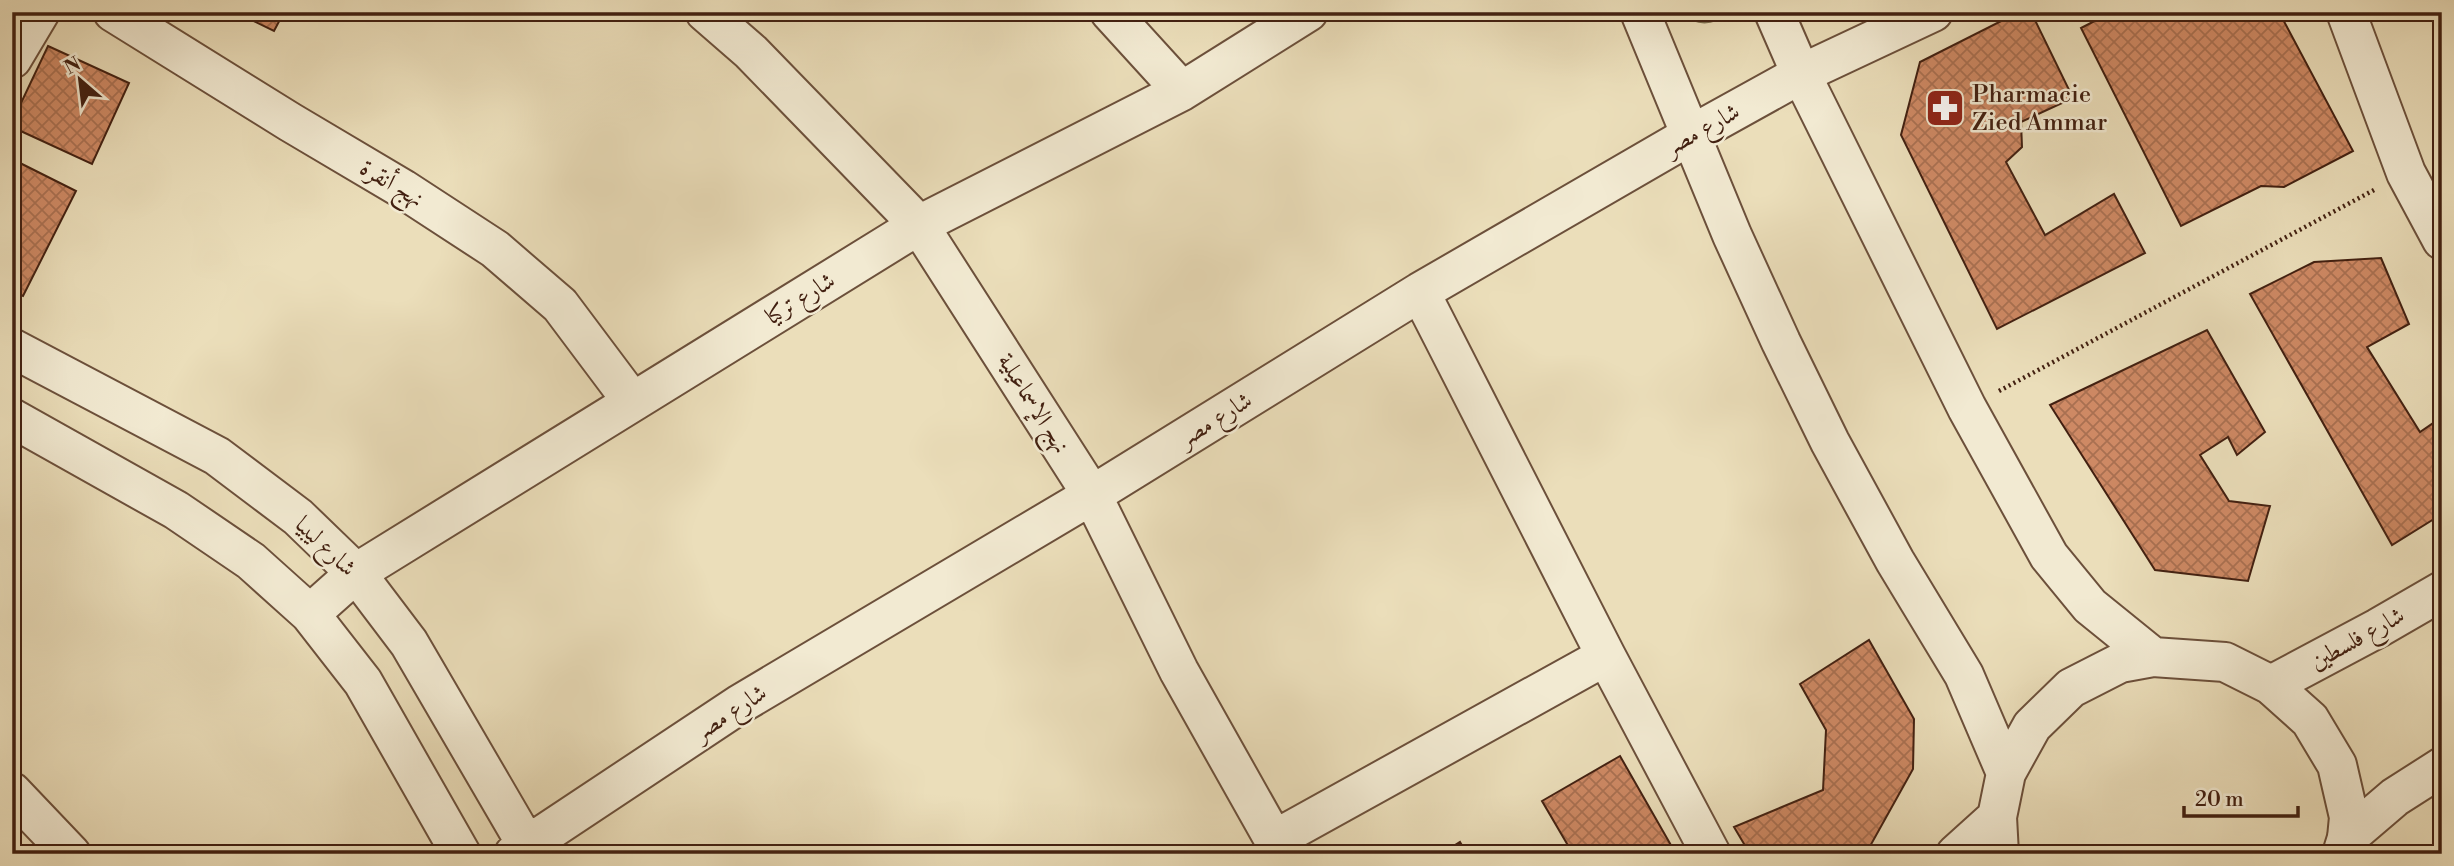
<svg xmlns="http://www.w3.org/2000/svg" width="2454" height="866" viewBox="0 0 2454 866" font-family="'Libre Bodoni',Amiri,serif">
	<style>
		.grass { fill: url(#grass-tufts); stroke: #7c7050; stroke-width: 2 }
		.building { fill: url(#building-cross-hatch); stroke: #422011; stroke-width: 2 }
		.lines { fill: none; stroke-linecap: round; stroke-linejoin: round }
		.minor-casing { stroke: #6c503b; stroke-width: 42 }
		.tertiary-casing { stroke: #6c503b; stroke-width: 42 }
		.path { stroke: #422011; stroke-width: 4.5; stroke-dasharray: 2 3.5; stroke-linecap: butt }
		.minor { stroke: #f2ead2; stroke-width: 38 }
		.tertiary { stroke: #f2ead2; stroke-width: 38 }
		.labels { text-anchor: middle; stroke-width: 5; stroke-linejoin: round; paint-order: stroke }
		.poi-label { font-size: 24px; fill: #422011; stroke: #f2ead2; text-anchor: start }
		.street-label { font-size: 24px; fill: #422011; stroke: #f2ead2 }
	</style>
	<defs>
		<pattern id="grass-tufts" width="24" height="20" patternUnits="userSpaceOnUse" patternTransform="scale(1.75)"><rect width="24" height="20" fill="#b7c190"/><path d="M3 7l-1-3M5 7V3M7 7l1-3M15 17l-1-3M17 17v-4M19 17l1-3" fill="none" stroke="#969c74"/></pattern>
		<pattern id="building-cross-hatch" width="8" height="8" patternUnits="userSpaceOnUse" patternTransform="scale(1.75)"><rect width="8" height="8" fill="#ce8964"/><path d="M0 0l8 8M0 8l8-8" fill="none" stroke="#a97051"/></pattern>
	</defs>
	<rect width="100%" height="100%" fill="#ebdeba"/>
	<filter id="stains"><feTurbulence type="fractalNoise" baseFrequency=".00286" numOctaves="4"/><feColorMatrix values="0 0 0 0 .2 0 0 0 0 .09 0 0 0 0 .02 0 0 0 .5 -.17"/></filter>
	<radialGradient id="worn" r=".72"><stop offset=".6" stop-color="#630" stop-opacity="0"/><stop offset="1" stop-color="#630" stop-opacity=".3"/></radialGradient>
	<path class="grass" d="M1677,12h55c-22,14 -33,14 -55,0z"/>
	<path class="building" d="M235,12h49l-10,19z
		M2019,12h12l42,86 -52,24 1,25 -16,15 39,73 69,-41 31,59 -148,76 -96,-194 19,-73z
		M2112,12h167l74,139 -69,36 -23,-1 -80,40 -100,-198z
		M48,46l81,37 -37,81 -80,-37v-5z
		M12,159l64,32 -53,105 -11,-5z
		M2381,258l28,66 -42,23 53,85 22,-15v97l-50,31 -142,-251 64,-32z
		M2207,330l58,102 -28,23 -9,-18 -28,18 29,46 41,5 -22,75 -93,-11 -105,-165z
		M1869,640l45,79 -1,50 -44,79 -12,6h-107l-16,-27 89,-37 3,-60 -26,-46z
		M1620,756l56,98h-103l-31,-53z
		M1460,842l7,12h-26z"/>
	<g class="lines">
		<g class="minor-casing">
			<path id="minor" d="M113,12l177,110 113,67 92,60 65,56 72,96
				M705,12l46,40 168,173 173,270 87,176 103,183
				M1110,12l72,79
				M2346,12l60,161 36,67
				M12,59l28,-47
				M1420,292l186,364 105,198
				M12,348l205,108 81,61 58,56 53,70 123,211
				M12,418l164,92 75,51 59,53 53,68 98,172
				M310,614l46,-41 563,-348 263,-134 126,-79
				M2271,685l107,-57 64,-37
				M12,792l59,62
				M2347,838l48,-41 47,-30
				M1274,840l332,-184
				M514,854l226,-150 352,-209 328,-203 271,-157 110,-61 132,-62"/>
		</g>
		<g class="tertiary-casing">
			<path id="tertiary" d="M1640,12l92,223 49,107 49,100 65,119 69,114 42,98
				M1774,12l27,62 166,334 82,148 41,50 63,51
				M1956,854l41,-37
				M1999,854l-2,-37 9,-44 26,-47 39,-38 49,-25 33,-6 72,5 46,23 39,35 27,45 12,52 -2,21 -5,16"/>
		</g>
		<path class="path" d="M1999,391l375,-201"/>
		<use href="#minor" class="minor"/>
		<use href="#tertiary" class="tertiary"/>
	</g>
	<defs>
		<g id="pharmacy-square" transform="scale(2.0125)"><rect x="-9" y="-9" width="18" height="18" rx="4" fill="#8f2418" stroke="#f2ead2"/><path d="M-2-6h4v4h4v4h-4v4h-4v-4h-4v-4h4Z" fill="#fff"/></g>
	</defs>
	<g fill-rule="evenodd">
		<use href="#pharmacy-square" x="1945" y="108"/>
	</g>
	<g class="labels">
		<g class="poi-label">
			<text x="1972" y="102">Pharmacie<tspan x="1972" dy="28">Zied Ammar</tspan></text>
		</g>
		<g class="street-label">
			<text transform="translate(1702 129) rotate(-29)" y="8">شارع مصر</text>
			<text transform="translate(392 183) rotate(31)" y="8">نهج أنقرة</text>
			<text transform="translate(800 298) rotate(-32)" y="8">شارع تركيا</text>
			<text transform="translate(1034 403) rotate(58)" y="8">نهج الإسماعيلية</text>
			<text transform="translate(1215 419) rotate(-32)" y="8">شارع مصر</text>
			<text transform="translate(326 546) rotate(44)" y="8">شارع ليبيا</text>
			<text transform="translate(2357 638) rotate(-29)" y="8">شارع فلسطين</text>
			<text transform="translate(730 712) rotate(-33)" y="8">شارع مصر</text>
		</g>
	</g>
	<rect width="2454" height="866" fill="none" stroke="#ebdeba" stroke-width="42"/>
	<rect x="14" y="14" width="2426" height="838" fill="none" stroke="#422011" stroke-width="3.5"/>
	<rect x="21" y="21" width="2412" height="824" fill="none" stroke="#422011" stroke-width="2"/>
	<g transform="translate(80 80) rotate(332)" stroke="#f2ead2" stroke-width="5" paint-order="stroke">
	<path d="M0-5L12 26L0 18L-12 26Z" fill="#422011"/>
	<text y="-10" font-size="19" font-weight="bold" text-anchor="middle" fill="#422011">N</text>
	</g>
	<path d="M2184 806v10h114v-10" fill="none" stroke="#422011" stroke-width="3.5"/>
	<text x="2195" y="806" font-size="21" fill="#422011" stroke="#f2ead2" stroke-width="5" paint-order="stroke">20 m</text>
	<rect width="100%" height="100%" filter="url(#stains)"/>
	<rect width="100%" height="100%" fill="url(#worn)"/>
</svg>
